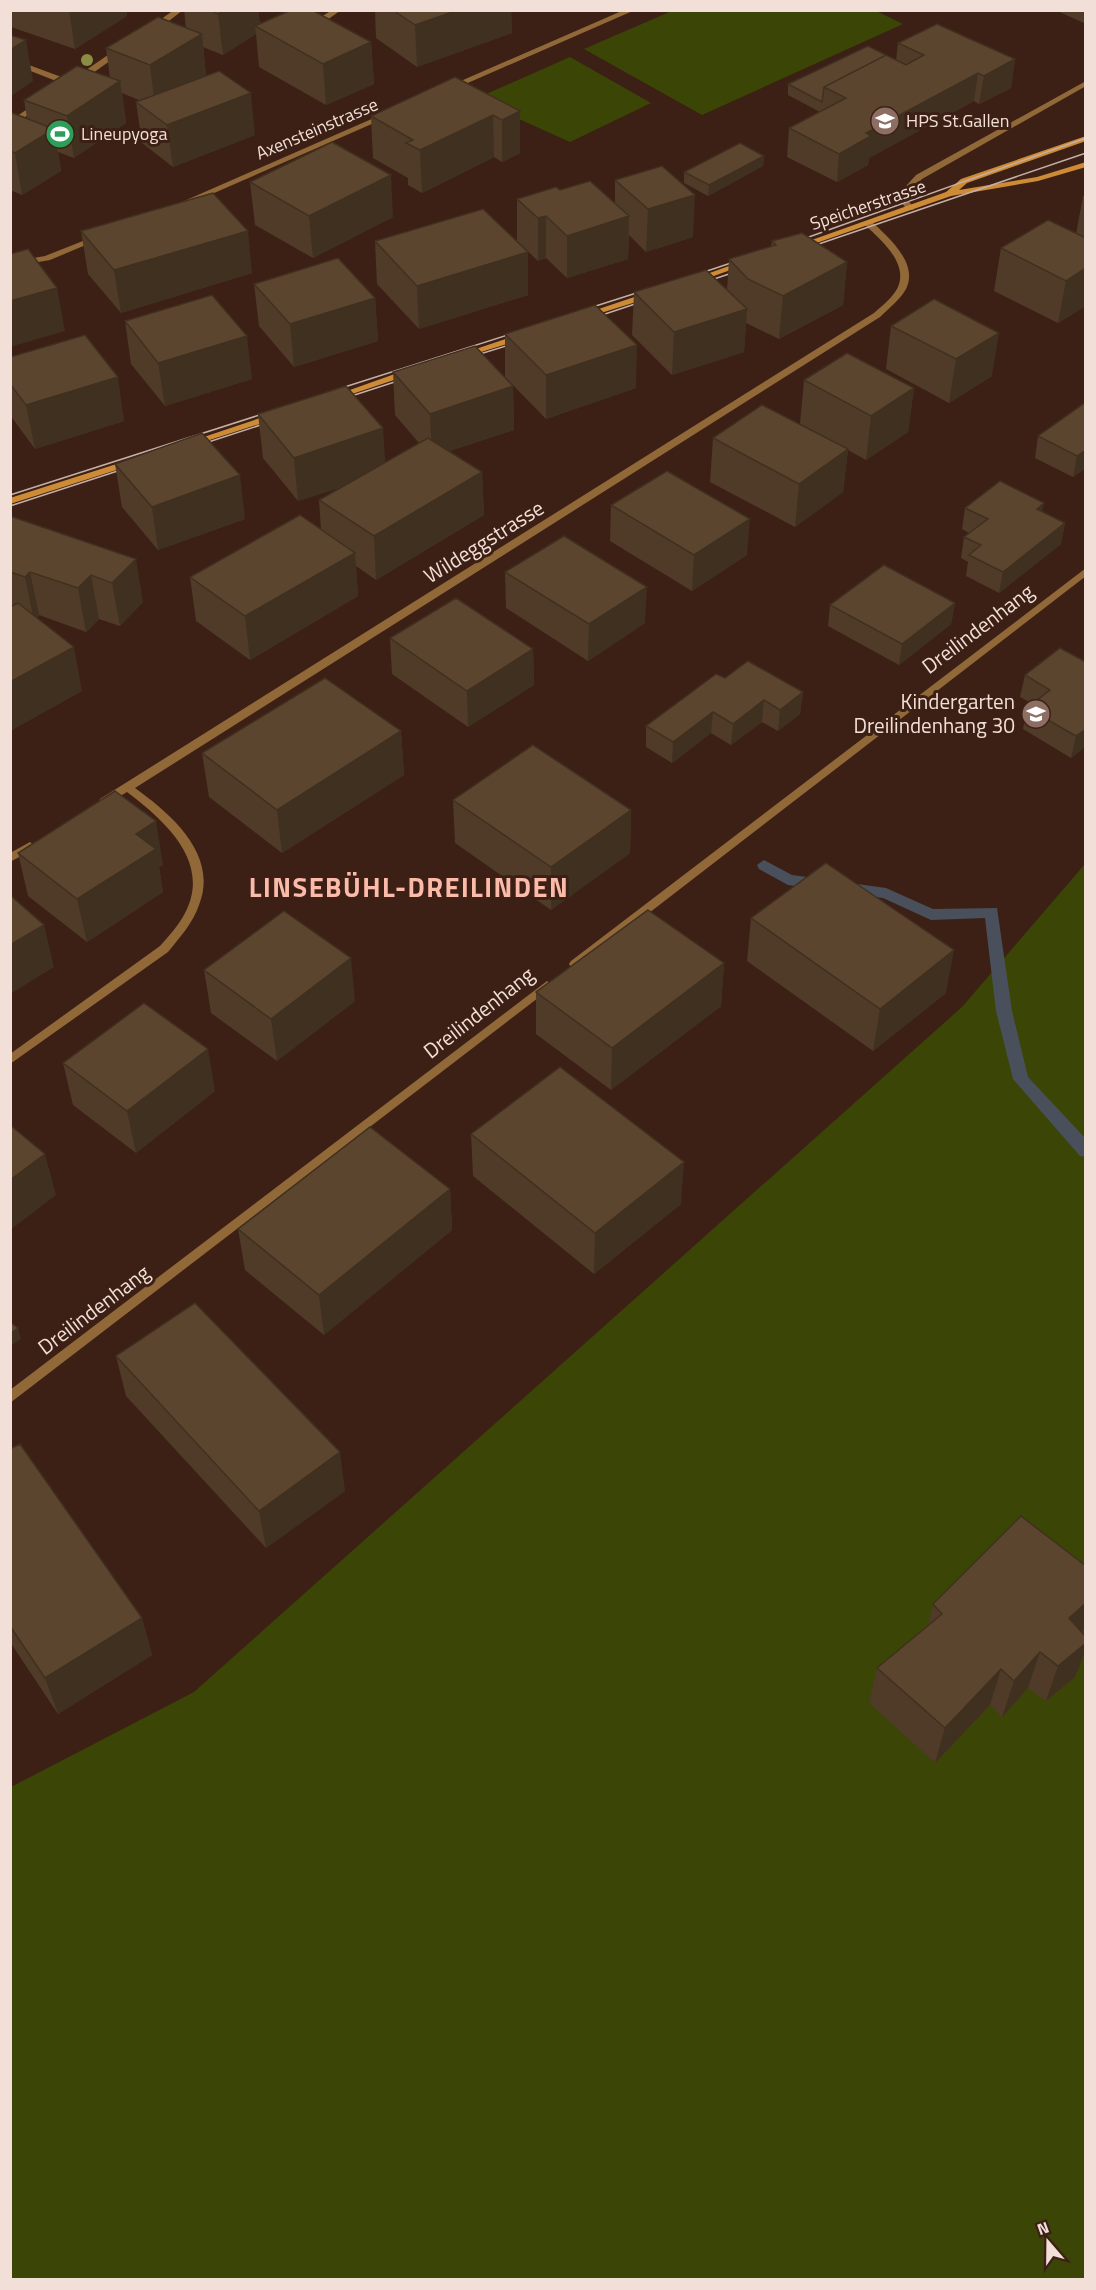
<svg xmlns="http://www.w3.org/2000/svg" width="1096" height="2290" viewBox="0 0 1096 2290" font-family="'Titillium Web',sans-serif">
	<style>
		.green { fill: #3b4606 }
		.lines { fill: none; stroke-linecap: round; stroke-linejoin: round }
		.stream { fill: #49505b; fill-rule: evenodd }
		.street { fill: #916838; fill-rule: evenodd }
		.secondary { fill: #cd8b36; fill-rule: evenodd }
		.tram { stroke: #c4afa6; stroke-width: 1.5 }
		.tree { fill: #8b8d42 }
		.wall { fill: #4f3b28 }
		.shaded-wall { fill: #403020 }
		.building { fill: #5c452e; stroke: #403020; stroke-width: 1.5 }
		.labels { text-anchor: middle; stroke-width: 6; stroke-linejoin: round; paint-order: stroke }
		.far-poi-label { font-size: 18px; fill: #f2dfd7; stroke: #3c2015; text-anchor: start }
		.far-street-label { font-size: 18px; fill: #f2dfd7; stroke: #3c2015 }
		.street-label { font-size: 21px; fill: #f2dfd7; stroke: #3c2015 }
		.poi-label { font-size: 21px; fill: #f2dfd7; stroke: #3c2015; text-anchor: end }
		.district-label { font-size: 27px; font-weight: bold; letter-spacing: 1.5px; fill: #fcbaa9; stroke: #3c2015 }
	</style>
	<rect width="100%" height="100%" fill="#3c2015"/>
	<path class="green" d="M674,10l202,1 27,13 -201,91 -118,-66z
		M570,57l81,46 -81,39 -95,-43z
		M1085,864v1415l-1074,1v-493l183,-95 768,-685z"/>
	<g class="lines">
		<path class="stream" d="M764,860l28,15 94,13 47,21 64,-1 15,103 16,66 58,62v18l-6,-1 -67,-77 -17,-68 -11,-93 -54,2 -48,-22 -95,-13 -29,-16 -2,-4z"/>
		<path class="street" d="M174,10h9l-27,21h-6v-4z
			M332,10h9l-25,18h-6v-4z
			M624,10h11l-181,79 -7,-2z
			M118,48l7,2 -43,31h-6v-4z
			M10,58l65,24 1,2 -7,2 -59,-23z
			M1086,81v5l-164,93 -17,17 9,12 -1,2h-6l-10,-14 19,-21z
			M36,103l7,2 -33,22v-6z
			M383,114l7,2 -208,91 -7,-2z
			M865,221h6c17,16 48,42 35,68 -6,11 -17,19 -26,28l-745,471c36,26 84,67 64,117 -6,18 -19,32 -31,47l-158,112v-10l150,-108c9,-10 19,-21 25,-33 27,-51 -21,-93 -58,-121l-23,14 -5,-4 1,-3 774,-486c8,-7 18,-15 23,-24 13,-25 -16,-49 -32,-64z
			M93,237l7,2 -50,21 -40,7v-5l35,-6z
			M1086,568v8l-507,391h-8l-2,-3 2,-3z
			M30,842l5,4 -1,3 -24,13v-9z
			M547,981l6,4 -2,3 -541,415v-13z"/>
		<path class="secondary" d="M1086,136v5l-119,42 -8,7 78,-13 49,-15v5l-48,14 -87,15 -149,52 -7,-2 151,-54 15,-13z
			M740,262l7,2 -47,17 -7,-2z
			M649,292l3,1v4l-64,20 -7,-2z
			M520,334l4,3 -1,2 -58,18 -4,-3z
			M406,370l3,1v4l-69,23h-6l-1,-2z
			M272,414l5,3 -2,2 -81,26 -3,1 -5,-3z
			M129,460l5,3 -2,2 -122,39v-6z"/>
		<path class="tram" d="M792,243l294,-105
			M804,249l282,-96
			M692,276l54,-18
			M699,284l45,-15
			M580,311l69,-22
			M590,319l60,-20
			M467,358l55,-17
			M332,391l188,-60
			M339,400l71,-23
			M193,447l83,-27
			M10,495l265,-85
			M10,506l123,-40"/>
	</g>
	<circle class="tree" cx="87" cy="60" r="6"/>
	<path class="wall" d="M10,10h116l1,6 -52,33 -64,-22z
		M184,10h74l2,14 111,18 3,42 -48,21 -67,-38 -3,-33 -33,21 -20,-8 3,28 49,60 -82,32 -31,-24 -6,-41 3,-2 -17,-7 4,30 -52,35 -16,-6 3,19 -39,24 -12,-5v-78l17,6 -3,-18 86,-22 -4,-30 80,-20z
		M375,10h136l1,23 -95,34 -41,-29z
		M1055,10h31v14z
		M898,43l117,16 -4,29 -32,16 -5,-3 -105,57 -1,7 -31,17 -50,-25 2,-29 31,-16 -32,-17v-11l108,-24z
		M520,111v42l-18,9 -8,-5 -72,36 -14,-8v-7l-35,-20 -2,-42z
		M764,156l-1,10 -55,30 -24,-13v-11z
		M615,180l78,57 -47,15 -17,-17 -1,24 -61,19 -21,-20 -8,3 -21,-20v-42l43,-9 55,13z
		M250,182l143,35 -80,41 -58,-33z
		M1086,195v111l-28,17 -64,-32 7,-43 75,-14 7,-38z
		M81,231l171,42 -131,40 -33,-39z
		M375,241l153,54 -109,34 -42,-45z
		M772,241l75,21 -4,43 -64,34 -33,-16 -2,29 -72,23 -40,-40 2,-43 93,-2 2,-31 42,-13z
		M254,284l121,14 3,43 -84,26 -35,-41z
		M125,321l127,58 -87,27 -34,-42z
		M891,326l101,50 -43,27 -63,-34z
		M505,334l131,54 -90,31 -41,-42z
		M10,357l114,64 -89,28 -25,-34z
		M393,372l120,14 1,44 -65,21 33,21 2,43 -108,65 -20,-14 2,30 -108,64 -54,-39 -6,-44 131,-47 -2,-30 26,-14 -47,15 -35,-43 -5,-44 128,48 33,-19 -24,-28z
		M804,380l110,8 -6,44 -42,28 -18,-10 -5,42 -48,35 -85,-45 3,-44 111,-2 -24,-12z
		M1086,402v66l-13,9 -38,-19 3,-22z
		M115,464l130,55 -87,31 -36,-43z
		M611,505l136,50 -55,36 -82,-50z
		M965,508l78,4 22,11 -4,21 -62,49 -33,-17 2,-14 -7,-4 3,-21 5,-4 -7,-4z
		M10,516l133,86 -23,24 -21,-7 -13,13 -47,-17 -2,3 45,73 -72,40z
		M505,572l140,51 -57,38 -82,-53z
		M955,603l-4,21 -52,41 -71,-39 2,-21z
		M390,638l143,11 1,36 -66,42 -76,-53z
		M1086,662v84l-15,12 -48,-29 4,-21 6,-4 -13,-7 5,-22z
		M725,678l78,14 -3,22 -22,17 -16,-9 -31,23 -20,-12 -39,30 -26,-16v-21z
		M401,731l3,44 -122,78 -73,-56 -7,-44z
		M453,800l178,10 -1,43 -79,57 -96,-67z
		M18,853l145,12 -4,2 4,25 -76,50 -59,-46z
		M751,918l195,75 -73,58 -126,-90z
		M724,963l-3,43 -110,84 -75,-56v-42z
		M204,970l151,31 -78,60 -66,-48z
		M63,1063l152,28 -79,62 -63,-48z
		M471,1134l210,70 -87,70 -121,-98z
		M450,1189l2,41 -128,105 -79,-65 -7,-41z
		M116,1356l229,135 -79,57 -140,-152z
		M10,1449l132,169 10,37 -94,59 -48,-72z
		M1086,1566v62l-5,4 5,5v12l-11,28 -29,24 -18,-13 -26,29 -12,-12 -55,58 -66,-60 8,-35 51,-42 5,-22z"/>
	<path class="shaded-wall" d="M69,10h57l1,6 -52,33z
		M223,10h35l2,19 -5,-3 1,8 -33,21 -5,-41z
		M458,10h53l1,23 -95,34 -2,-42z
		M202,34l4,41 -51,32 -5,-42z
		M26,40l7,41 -23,16v-47z
		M371,42l3,42 -48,21 -3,-41z
		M1015,59l-4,29 -32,16 5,-28z
		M978,73l-4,28 -105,57 -1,7 -31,17 2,-28 27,-21z
		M120,81l6,42 -52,35 -7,-42z
		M251,93l4,42 -82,32 -6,-42z
		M520,111v42l-18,9v-42z
		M493,115l1,42 -72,36 -2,-43z
		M54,129l7,42 -39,24 -7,-42z
		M764,156l-1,10 -55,30 1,-11z
		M391,175l2,42 -80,41 -4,-42z
		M695,195l-2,42 -47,15 2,-43z
		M546,216v42l-8,3v-43z
		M629,216l-1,43 -61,19v-42z
		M248,231l4,42 -131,40 -7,-43z
		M528,252v43l-109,34 -2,-43z
		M847,262l-4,43 -64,34 4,-43z
		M1086,268v38l-28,17 8,-42z
		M57,288l8,43 -55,16v-46z
		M375,298l3,43 -84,26 -4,-43z
		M747,309l-3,43 -72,23 2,-43z
		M999,333l-7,43 -43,27 7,-44z
		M247,336l5,43 -87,27 -7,-43z
		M637,345l-1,43 -90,31v-44z
		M118,377l6,44 -89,28 -9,-44z
		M513,386l1,44 -82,27 -2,-43z
		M914,388l-6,44 -42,28 5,-44z
		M383,428l3,44 -88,29 -4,-43z
		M848,449l-5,43 -48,35 4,-43z
		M1086,450v18l-13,9 4,-21z
		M482,472l2,43 -108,65 -2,-44z
		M240,475l5,44 -87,31 -6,-43z
		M1044,503l-4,22 -3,-16z
		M750,519l-3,36 -55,36 2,-36z
		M1065,523l-4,21 -62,49 4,-21z
		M355,553l3,43 -108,64 -5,-44z
		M136,559l7,43 -23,24 -8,-43z
		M30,572l9,43 -5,6 -9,-44z
		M91,575l8,44 -13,13 -8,-44z
		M647,587l-2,36 -57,38 1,-37z
		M955,603l-4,21 -52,41 3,-21z
		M74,647l8,44 -72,40v-49z
		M533,649l1,36 -66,42 -1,-36z
		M803,692l-3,22 -22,17 2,-21z
		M764,700l-2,22 -31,23 2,-21z
		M713,712l-2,21 -39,30 1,-21z
		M1086,729v17l-15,12 5,-22z
		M401,731l3,44 -122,78 -5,-43z
		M631,810l-1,43 -79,57v-43z
		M156,821l7,44 -4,2 4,25 -76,50 -10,-43 59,-65z
		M44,925l10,42 -44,27v-49z
		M954,950l-8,43 -73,58 7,-42z
		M351,958l4,43 -78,60 -6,-42z
		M724,963l-3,43 -110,84 1,-42z
		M208,1049l7,42 -79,62 -9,-42z
		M45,1154l11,41 -46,35v-50z
		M684,1162l-3,42 -87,70 1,-41z
		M450,1189l2,41 -128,105 -5,-40z
		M18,1328l3,11 -11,7v-12z
		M340,1452l5,39 -79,57 -7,-37z
		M1086,1603v25l-29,26 12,-36z
		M142,1618l10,37 -94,59 -13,-36z
		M1086,1643v6l-11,28 -29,24 12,-35z
		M1040,1652l-12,36 -26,29 12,-36z
		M1001,1669l-11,36 -55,58 10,-35z"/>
	<path class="building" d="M210,10h13l-5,4z
		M291,10h21l59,32 -48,22 -68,-38z
		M393,10h65l-43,15z
		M158,17l44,17 -52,31 -44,-17z
		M937,24l78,35 -31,17 -6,-3 -112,60 5,3 -32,18 -50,-26 57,-30 -22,-11 62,-32 20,10 18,-10 -26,-12z
		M10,35l16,5 -16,10z
		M868,46l20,10 -2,-1 -62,32 -2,15 -34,-18z
		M77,66l43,15 -53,35 -43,-16z
		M219,71l32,22 -84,32 -31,-23z
		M455,77l65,34 -18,9 -9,-5 -73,35 -14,-7 7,-3 -42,-24z
		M10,112l44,17 -39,24 -5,-2z
		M332,142l59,33 -82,41 -59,-34z
		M740,143l24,13 -55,29 -25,-13z
		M662,166l33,29 -47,14 -33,-29z
		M590,181l39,35 -62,20 -21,-20 -8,2 -21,-19 39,-12 4,3z
		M213,193l35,38 -134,39 -33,-39z
		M483,209l45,43 -111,34 -42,-45z
		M1048,220l38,18v30l-20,13 -65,-33z
		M802,233l45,29 -64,34 -35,-17 -19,-20 47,-14 -4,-4z
		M28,249l29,39 -47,13v-47z
		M338,258l37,40 -85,26 -36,-40z
		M706,270l41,39 -73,23 -40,-40z
		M212,295l35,41 -89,27 -33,-42z
		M934,299l65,34 -43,26 -65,-33z
		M595,305l42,40 -91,30 -41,-41z
		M85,335l33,42 -92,28 -16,-21v-27z
		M475,346l38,40 -83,28 -37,-42z
		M847,353l67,35 -43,28 -67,-36z
		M346,386l37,42 -89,30 -36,-44z
		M1086,402v48l-9,6 -39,-20z
		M762,405l86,44 -49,35 -86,-46z
		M202,433l38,42 -88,32 -37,-43z
		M428,438l54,34 -108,64 -55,-36z
		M667,471l83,48 -56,36 -83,-50z
		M1000,481l44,22 -7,6 28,14 -62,49 -34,-17 12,-10 -17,-8 24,-18 -23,-11z
		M300,515l55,38 -110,63 -55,-39z
		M10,516l126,43 -24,24 -21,-8 -13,13 -48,-16 -5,5 -15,-5z
		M564,536l83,51 -58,37 -84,-52z
		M884,565l71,38 -53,41 -72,-39z
		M456,598l77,51 -66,42 -77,-53z
		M18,603l56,44 -64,35v-75z
		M1060,648l26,14v67l-10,7 -49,-28 23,-18 -25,-15z
		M748,661l55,31 -23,18 -16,-10 -31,24 -20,-12 -40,30 -27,-16 70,-52 9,4z
		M325,678l76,53 -124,79 -75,-57z
		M533,745l98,65 -80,57 -98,-67z
		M115,791l41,30 -20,13 20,15 -79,50 -59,-46z
		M826,863l128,87 -74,59 -129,-91z
		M10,895l34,30 -34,20z
		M648,910l76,53 -112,85 -76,-56z
		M284,911l67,47 -80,61 -67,-49z
		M144,1003l64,46 -81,62 -64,-48z
		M560,1067l124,95 -89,71 -124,-99z
		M10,1125l35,29 -35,26z
		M370,1127l80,62 -131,106 -81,-66z
		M195,1303l145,149 -81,59 -143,-155z
		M10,1322l8,6 -8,6z
		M20,1444l122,174 -97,60 -35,-52v-177z
		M1021,1516l65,50v37l-17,15 17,19v6l-28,23 -18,-14 -26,29 -13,-12 -56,59 -68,-60 65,-54 -9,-10z"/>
	<defs>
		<g id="school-disc" transform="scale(1.5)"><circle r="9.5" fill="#8d6e63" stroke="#3c2015"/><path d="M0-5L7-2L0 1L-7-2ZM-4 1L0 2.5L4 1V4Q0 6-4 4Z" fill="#fff"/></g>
		<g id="stadium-disc" transform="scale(1.5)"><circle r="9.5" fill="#2e9e5b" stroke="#3c2015"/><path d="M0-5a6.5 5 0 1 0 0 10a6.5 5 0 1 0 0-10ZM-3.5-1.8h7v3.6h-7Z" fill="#fff"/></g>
	</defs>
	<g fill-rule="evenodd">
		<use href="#school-disc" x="885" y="121"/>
		<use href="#stadium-disc" x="60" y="134"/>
		<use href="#school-disc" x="1036" y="714"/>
	</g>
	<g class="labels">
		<g class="far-poi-label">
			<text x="906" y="127">HPS St.Gallen</text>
			<text x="81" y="140">Lineupyoga</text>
		</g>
		<g class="far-street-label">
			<text transform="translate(317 129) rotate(-23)" y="6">Axensteinstrasse</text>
			<text transform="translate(868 205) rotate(-19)" y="6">Speicherstrasse</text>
		</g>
		<g class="street-label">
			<text transform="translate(484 542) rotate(-32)" y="7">Wildeggstrasse</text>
			<text transform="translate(978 629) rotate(-37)" y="7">Dreilindenhang</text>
			<text transform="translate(479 1013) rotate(-38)" y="7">Dreilindenhang</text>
			<text transform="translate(94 1310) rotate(-37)" y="7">Dreilindenhang</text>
		</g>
		<g class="poi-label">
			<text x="1015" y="709">Kindergarten<tspan x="1015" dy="24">Dreilindenhang 30</tspan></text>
		</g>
		<g class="district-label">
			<text x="409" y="897">LINSEBÜHL-DREILINDEN</text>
		</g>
	</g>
	<rect width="1096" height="2290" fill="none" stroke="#f2dfd7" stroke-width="24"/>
	<g transform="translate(1048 2242) rotate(340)" stroke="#3c2015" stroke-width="4.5" paint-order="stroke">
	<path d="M0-4.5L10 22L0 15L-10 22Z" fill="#f2dfd7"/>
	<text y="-9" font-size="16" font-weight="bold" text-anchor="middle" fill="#f2dfd7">N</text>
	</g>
</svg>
